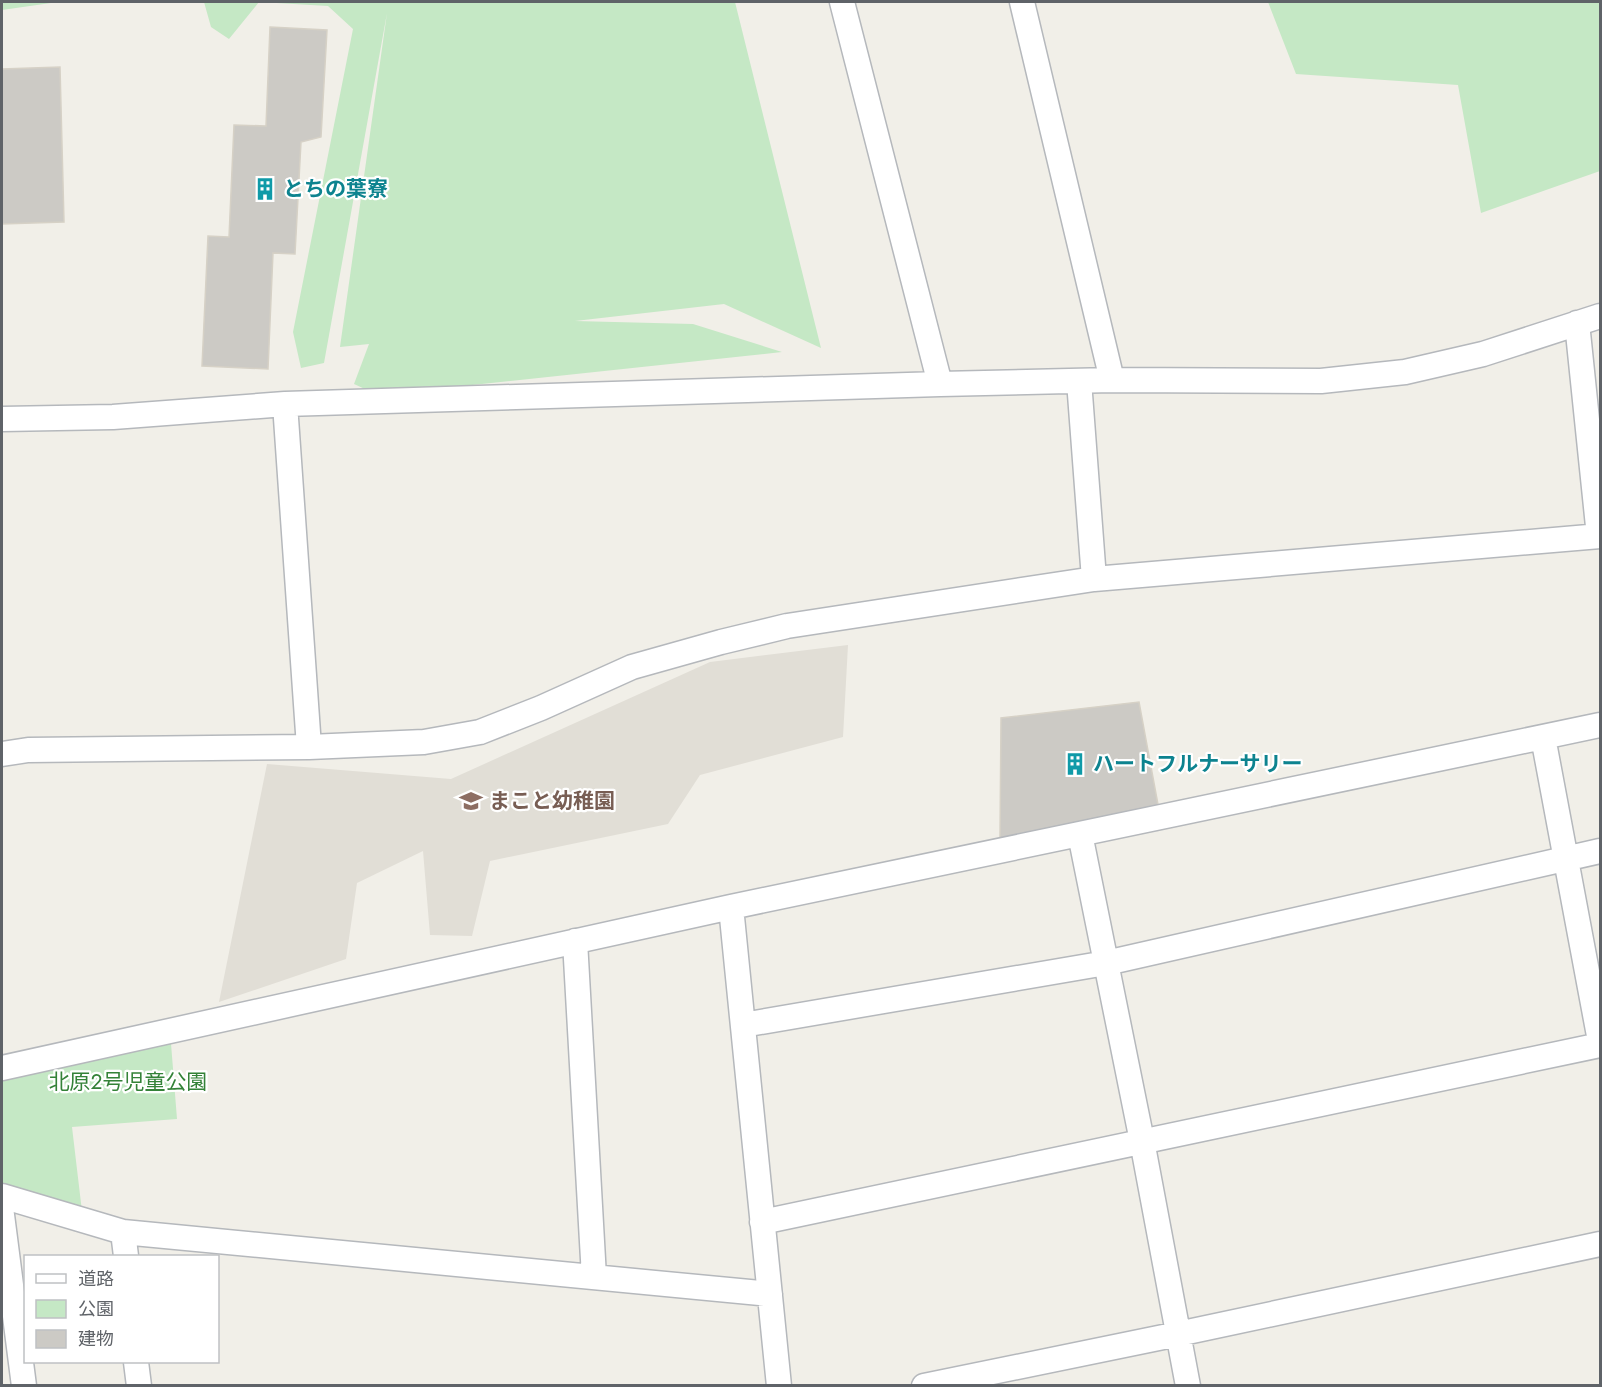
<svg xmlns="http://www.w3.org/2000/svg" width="1602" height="1387" viewBox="0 0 1602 1387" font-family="Jost,'Noto Sans JP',sans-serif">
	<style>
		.education { fill: #e1ded6 }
		.green { fill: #c5e8c5 }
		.building { fill: #cccac5; stroke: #d6d1c6; stroke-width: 1.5 }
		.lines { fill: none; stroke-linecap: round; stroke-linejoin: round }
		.street-casing { stroke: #b5b8bc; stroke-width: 27 }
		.street { stroke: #fff; stroke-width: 24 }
		.labels { text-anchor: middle; stroke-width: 4.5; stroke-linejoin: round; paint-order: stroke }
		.culture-label { font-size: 21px; font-weight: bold; fill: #0d838f; stroke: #fff; text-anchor: start }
		.education-label { font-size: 21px; font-weight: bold; fill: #785e54; stroke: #fff; text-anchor: start }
		.park-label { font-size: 21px; fill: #348238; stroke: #fff }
	</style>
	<rect width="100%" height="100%" fill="#f1efe8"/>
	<path class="education" d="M848,645l-5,92 -143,38 -32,49 -178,37 -18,75 -42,-1 -7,-84 -66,32 -11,76 -127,43 48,-238 184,15 259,-117z"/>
	<path class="green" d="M2,2h56l-56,8z
		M204,2h531l86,346 -97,-44 -149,17 118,3 89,28 -404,43 -24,-11 15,-40 -29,3 47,-334 -63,350 -23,5 -8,-36 60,-303 -25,-23 -69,-4 -30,37 -18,-12z
		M1268,2h332v169l-119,42 -23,-128 -162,-11z
		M170,1031l7,88 -105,8 11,93 -81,-24v-128z"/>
	<path class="building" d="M270,27l57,3 -6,107 -20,5 -6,112 -22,-1 -5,116 -66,-3 6,-130 21,1 5,-112 32,1z
		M60,67l4,155 -62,2v-155z
		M1139,702l20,108 -159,28 1,-120z"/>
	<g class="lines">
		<g class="street-casing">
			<path id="street" d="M842,2l98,382
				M1022,2l90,378
				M1577,323l22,213
				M1079,381l15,198
				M285,404l24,343
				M2,419l111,-2 172,-13 655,-20 172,-4 209,1 84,-9 78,-18 117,-38
				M1543,737l57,304
				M2,754l26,-4 281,-3 115,-5 56,-10 61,-24 91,-41 89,-25 66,-16 307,-47 506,-43
				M1080,834l62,307 46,245
				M731,907l48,479
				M575,941l19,336
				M743,1025l363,-62 494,-112
				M2,1068l729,-161 869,-182
				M2,1196l121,36 647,62
				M2,1215l22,171
				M762,1222l838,-177
				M123,1232l3,24
				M136,1362l3,24
				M924,1386l254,-52 422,-90"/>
		</g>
		<use href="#street" class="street"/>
	</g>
	<defs>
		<g id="building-bare" transform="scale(1.8)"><path d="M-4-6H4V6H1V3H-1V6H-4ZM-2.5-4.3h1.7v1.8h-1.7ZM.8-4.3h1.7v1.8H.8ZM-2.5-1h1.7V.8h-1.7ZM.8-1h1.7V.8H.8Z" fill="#0f9aa8" stroke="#fff" stroke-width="2.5" paint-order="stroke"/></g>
		<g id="school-bare" transform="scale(1.8)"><path d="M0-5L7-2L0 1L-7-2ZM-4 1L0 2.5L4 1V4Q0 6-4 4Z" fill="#8d6e63" stroke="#fff" stroke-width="2.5" paint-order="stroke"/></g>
	</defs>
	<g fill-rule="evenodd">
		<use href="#building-bare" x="265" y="189"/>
		<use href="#building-bare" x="1075" y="764"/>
		<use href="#school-bare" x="471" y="801"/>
	</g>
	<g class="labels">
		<g class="culture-label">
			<text x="283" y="196">とちの葉寮</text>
			<text x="1093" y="771">ハートフルナーサリー</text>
		</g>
		<g class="education-label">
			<text x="489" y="808">まこと幼稚園</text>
		</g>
		<g class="park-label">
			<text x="128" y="1089">北原2号児童公園</text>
		</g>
	</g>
	<rect width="1602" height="1387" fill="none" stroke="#5f6368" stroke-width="6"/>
	<rect x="24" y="1255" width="195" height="108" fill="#ffffff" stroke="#bfc1c3" stroke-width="1.5"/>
	<rect x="36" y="1274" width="30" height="9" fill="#ffffff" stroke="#bfc1c3" stroke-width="1.5"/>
	<text x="78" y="1285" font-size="18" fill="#5f6368">道路</text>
	<rect x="36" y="1300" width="30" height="18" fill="#c5e8c5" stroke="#bfc1c3" stroke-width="1.5"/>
	<text x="78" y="1315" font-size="18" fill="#5f6368">公園</text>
	<rect x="36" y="1330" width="30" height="18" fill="#cccac5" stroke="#bfc1c3" stroke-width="1.5"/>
	<text x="78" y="1345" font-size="18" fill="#5f6368">建物</text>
</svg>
